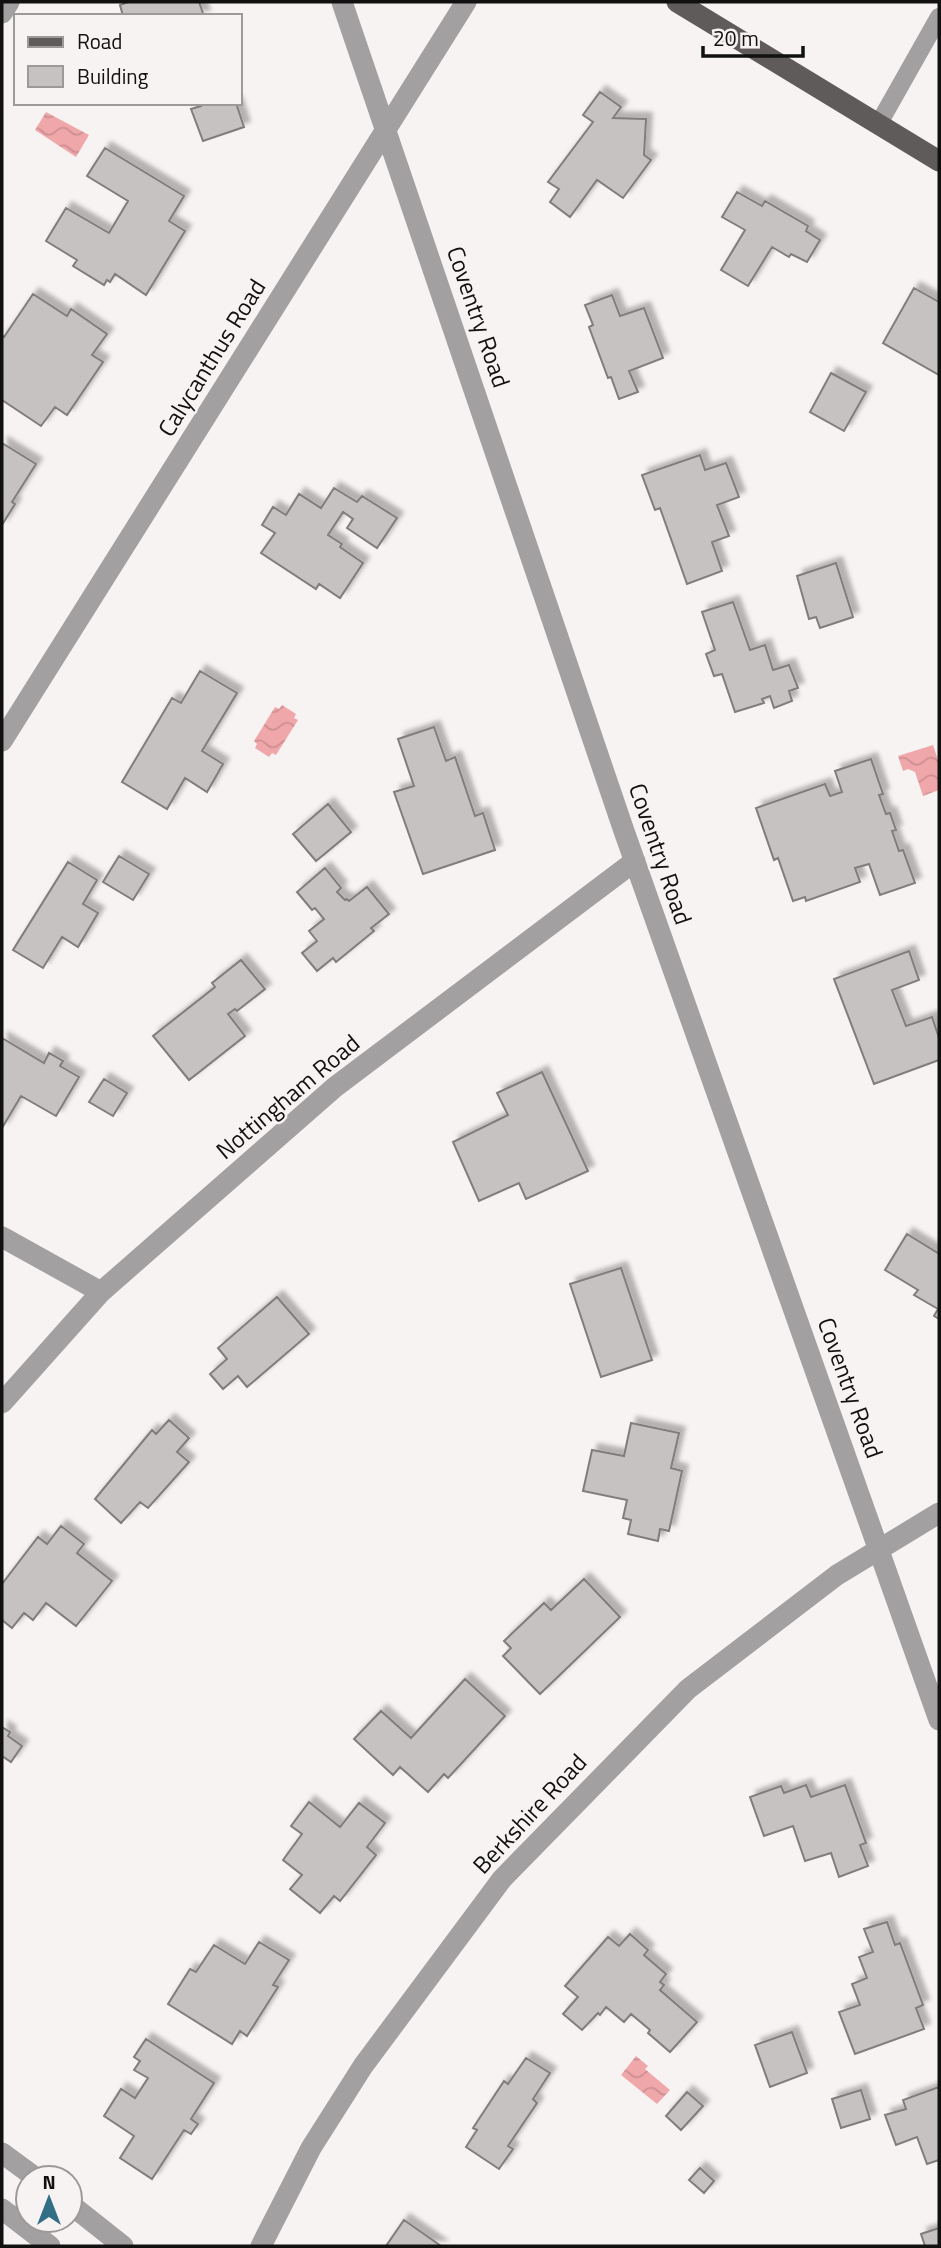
<svg xmlns="http://www.w3.org/2000/svg" width="941" height="2248" viewBox="0 0 941 2248" font-family="'Titillium Web',sans-serif">
	<style>
		.water { fill: url(#water-waves) }
		.building { fill: #c6c2c2; stroke: #817d7d; stroke-width: 2; filter: url(#shadow) }
		.lines { fill: none; stroke-linecap: round; stroke-linejoin: round }
		.lane { stroke: #a2a0a0; stroke-width: 18 }
		.street { stroke: #a2a0a0; stroke-width: 21 }
		.primary { stroke: #5f5b5b; stroke-width: 21 }
		.labels { text-anchor: middle; stroke-width: 5; stroke-linejoin: round; paint-order: stroke }
		.street-label { font-size: 24px; fill: #121111; stroke: #f8f3f3 }
	</style>
	<defs>
		<pattern id="water-waves" width="16" height="10" patternUnits="userSpaceOnUse" patternTransform="scale(1.75)"><rect width="16" height="10" fill="#f0a7aa"/><path d="M0 5q4-4 8 0t8 0" fill="none" stroke="#cd8f91"/></pattern>
		<filter id="shadow"><feDropShadow dx="6" dy="-6" stdDeviation="2" flood-color="#0004"/></filter>
	</defs>
	<rect width="100%" height="100%" fill="#f8f3f3"/>
	<path class="water" d="M46,112l43,23 -13,22 -41,-27z
		M282,705l14,9 -2,4 4,2 -22,35 -4,-2 -3,4 -14,-9 2,-4 -3,-3 21,-34 4,2z
		M933,745l6,18v27l-16,6 -8,-24 -7,-3 -5,2 -5,-15z
		M636,2056l12,10 -3,3 25,21 -13,14 -36,-29z"/>
	<path class="building" d="M128,2h71l5,14h-81l-3,-11z
		M600,92l21,15 -8,11 33,1 -2,36 7,5 -28,38 -26,-18 -27,37 -20,-15 9,-13 -11,-7 45,-60 -10,-7z
		M200,103h36l8,24 -41,14 -12,-32 10,-3z
		M105,148l79,48 -15,25 16,10 -39,64 -31,-21 -5,8 -3,-2 -3,5 -31,-19 4,-6 -31,-19 20,-33 43,25 19,-32 -41,-25z
		M737,192l25,14 3,-5 43,25 -2,5 14,9 -13,22 -16,-8 -2,3 -17,-10 -24,39 -27,-16 24,-40 -23,-13z
		M914,288l25,14v73l-56,-32z
		M33,294l34,22 4,-7 36,25 -15,21 11,7 -36,53 -12,-8 -14,19 -39,-26v-64l2,1z
		M612,295l8,21 24,-8 19,50 -34,13 9,21 -19,7 -8,-22 -3,1 -19,-51 4,-2 -8,-20z
		M831,373l35,19 -22,39 -34,-19z
		M2,443l34,21 -24,38 3,2 -13,21z
		M700,455l5,15 21,-7 13,34 -22,8 12,31 -17,6 10,29 -35,13 -27,-76 -5,2 -13,-35z
		M334,488l23,14 5,-6 35,22 -20,30 -30,-20 6,-9 -10,-7 -15,23 14,9 -2,3 23,16 -23,35 -21,-14 -3,5 -55,-36 14,-20 -13,-8 11,-18 13,8 13,-21 22,14z
		M836,563l17,54 -33,11 -4,-11 -7,2 -12,-43z
		M733,602l17,48 15,-5 8,25 16,-5 9,23 -9,3 3,10 -18,7 -4,-12 -8,3 2,4 -29,9 -13,-38 -8,2 -8,-22 9,-4 -13,-38z
		M200,671l37,22 -35,58 21,13 -16,28 -22,-14 -18,31 -45,-27 50,-84 9,5z
		M434,727l12,34 9,-4 20,59 8,-3 12,37 -72,24 -29,-82 20,-6 -16,-47z
		M871,759l12,35 -4,1 7,19 4,-1 6,17 -4,1 7,20 4,-1 12,33 -35,12 -11,-31 -14,4 5,14 -54,19 -1,-4 -12,4 -15,-43 -4,2 -18,-52 69,-24 5,12 12,-4 -7,-21z
		M328,804l23,28 -35,29 -23,-27z
		M119,856l30,18 -16,26 -30,-18z
		M68,862l29,18 -14,24 15,9 -20,34 -16,-10 -19,31 -30,-18z
		M325,868l16,20 -4,4 8,8 2,-1 2,2 18,-14 22,27 -18,14 3,3 -38,31 -3,-4 -16,13 -15,-18 15,-12 -8,-10 15,-12 -9,-11 -3,2 -15,-18z
		M909,951l10,29 -27,10 14,36 26,-9 7,21v22l-65,24 -40,-105z
		M241,960l24,29 -28,22 -2,-2 -7,5 17,22 -56,44 -36,-44 62,-49 -3,-4z
		M2,1038l42,25 5,-10 14,8 -3,5 19,11 -23,39 -35,-20 -19,32z
		M542,1072l46,99 -62,28 -7,-16 -40,18 -26,-59 55,-27 -11,-22z
		M104,1079l23,14 -14,23 -24,-14z
		M907,1234l31,19 1,-2v68l-5,-3 4,-7 -24,-14 4,-5 -33,-20z
		M621,1268l31,92 -51,17 -31,-93z
		M277,1297l32,37 -62,53 -9,-11 -15,13 -13,-15 17,-15 -9,-11z
		M169,1420l20,18 -12,14 12,10 -41,46 -8,-6 -19,21 -26,-24 57,-69 4,4z
		M631,1423l48,10 -8,35 11,3 -13,60 -9,-2 -2,12 -30,-7 3,-14 -8,-2 4,-18 -44,-9 9,-41 32,6z
		M61,1526l23,18 -7,9 35,28 -36,45 -30,-23 -13,17 -9,-7 -12,15 -10,-8v-36l36,-47 9,7z
		M584,1579l36,38 -80,77 -37,-38 8,-8 -7,-7 40,-38 7,7z
		M465,1679l40,37 -57,62 -4,-4 -16,18 -28,-25 -7,8 -39,-36 27,-28 30,27z
		M2,1727l8,5 -2,4 14,10 -11,16 -9,-6z
		M806,1785l5,12 34,-12 21,58 -6,2 8,21 -29,11 -8,-24 -26,8 -12,-35 -29,10 -14,-39 31,-11 3,7z
		M309,1802l31,25 19,-24 26,20 -18,24 9,8 -36,46 -6,-5 -14,17 -30,-24 12,-14 -19,-15 19,-26 -11,-8z
		M887,1922l8,23 5,-2 23,62 -7,3 8,21 -69,25 -16,-42 21,-7 -8,-21 15,-6 -8,-21 14,-5 -9,-23z
		M630,1934l18,16 -4,5 22,19 -6,8 4,3 -4,5 37,32 -27,30 -22,-19 2,-3 -19,-16 -7,8 -18,-15 -6,8 -2,-2 -16,17 -19,-16 15,-17 -13,-11 43,-49 11,9z
		M259,1942l30,18 -16,25 5,2 -31,49 -7,-5 -8,13 -64,-40 22,-35 6,3 18,-27 31,19z
		M792,2032l15,41 -37,14 -15,-42z
		M146,2039l68,44 -23,36 7,5 -7,10 -7,-4 -32,49 -32,-21 14,-22 -30,-20 17,-27 14,9 13,-20 -14,-8 6,-9 -6,-4z
		M526,2058l24,15 -17,26 4,4 -29,43 5,3 -14,20 -33,-22 11,-17 -4,-2 31,-47 4,3z
		M939,2087v73l-12,4 -10,-27 -21,8 -11,-30 21,-6 -3,-9z
		M861,2090l9,29 -29,9 -9,-29z
		M687,2092l16,14 -22,24 -15,-14z
		M700,2168l14,13 -10,12 -15,-13z
		M404,2220l37,26h-55z
		M939,2228v18h-14l-4,-12z"/>
	<g class="lines">
		<path class="lane" d="M878,125l61,-108"/>
		<path class="street" d="M342,2l282,829 315,889
			M2,13l7,-11
			M2,741l464,-739
			M2,1237l99,55
			M2,1403l99,-111 234,-205 300,-226
			M2,2153l34,25
			M70,2204l53,42
			M2,2209l48,37
			M261,2246l50,-98 52,-82 139,-187 186,-190 149,-114 102,-62"/>
		<path class="primary" d="M677,2l262,159"/>
	</g>
	<g class="labels">
		<g class="street-label">
			<text transform="translate(478 317) rotate(71)" y="8">Coventry Road</text>
			<text transform="translate(212 358) rotate(-58)" y="8">Calycanthus Road</text>
			<text transform="translate(660 854) rotate(71)" y="8">Coventry Road</text>
			<text transform="translate(288 1097) rotate(-40)" y="8">Nottingham Road</text>
			<text transform="translate(850 1388) rotate(70)" y="8">Coventry Road</text>
			<text transform="translate(530 1814) rotate(-47)" y="8">Berkshire Road</text>
		</g>
	</g>
	<rect width="941" height="2248" fill="none" stroke="#121111" stroke-width="7"/>
	<rect x="14" y="14" width="228" height="91" fill="#f8f3f3" stroke="#9c9999" stroke-width="2"/>
	<rect x="28" y="37" width="35" height="10" fill="#5f5b5b" stroke="#9c9999" stroke-width="2"/>
	<text x="77" y="49" font-size="21" fill="#121111">Road</text>
	<rect x="28" y="66" width="35" height="21" fill="#c6c2c2" stroke="#9c9999" stroke-width="2"/>
	<text x="77" y="84" font-size="21" fill="#121111">Building</text>
	<g transform="translate(49 2199)"><circle r="33" fill="#f8f3f3" stroke="#9c9999" stroke-width="2"/>
	<path d="M0-5L12 26L0 18L-12 26Z" fill="#326e85"/>
	<text y="-10" font-size="19" font-weight="bold" text-anchor="middle" fill="#121111">N</text>
	</g>
	<path d="M703 46v10h100v-10" fill="none" stroke="#121111" stroke-width="3.5"/>
	<text x="713" y="46" font-size="21" fill="#121111" stroke="#f8f3f3" stroke-width="5" paint-order="stroke">20 m</text>
</svg>
